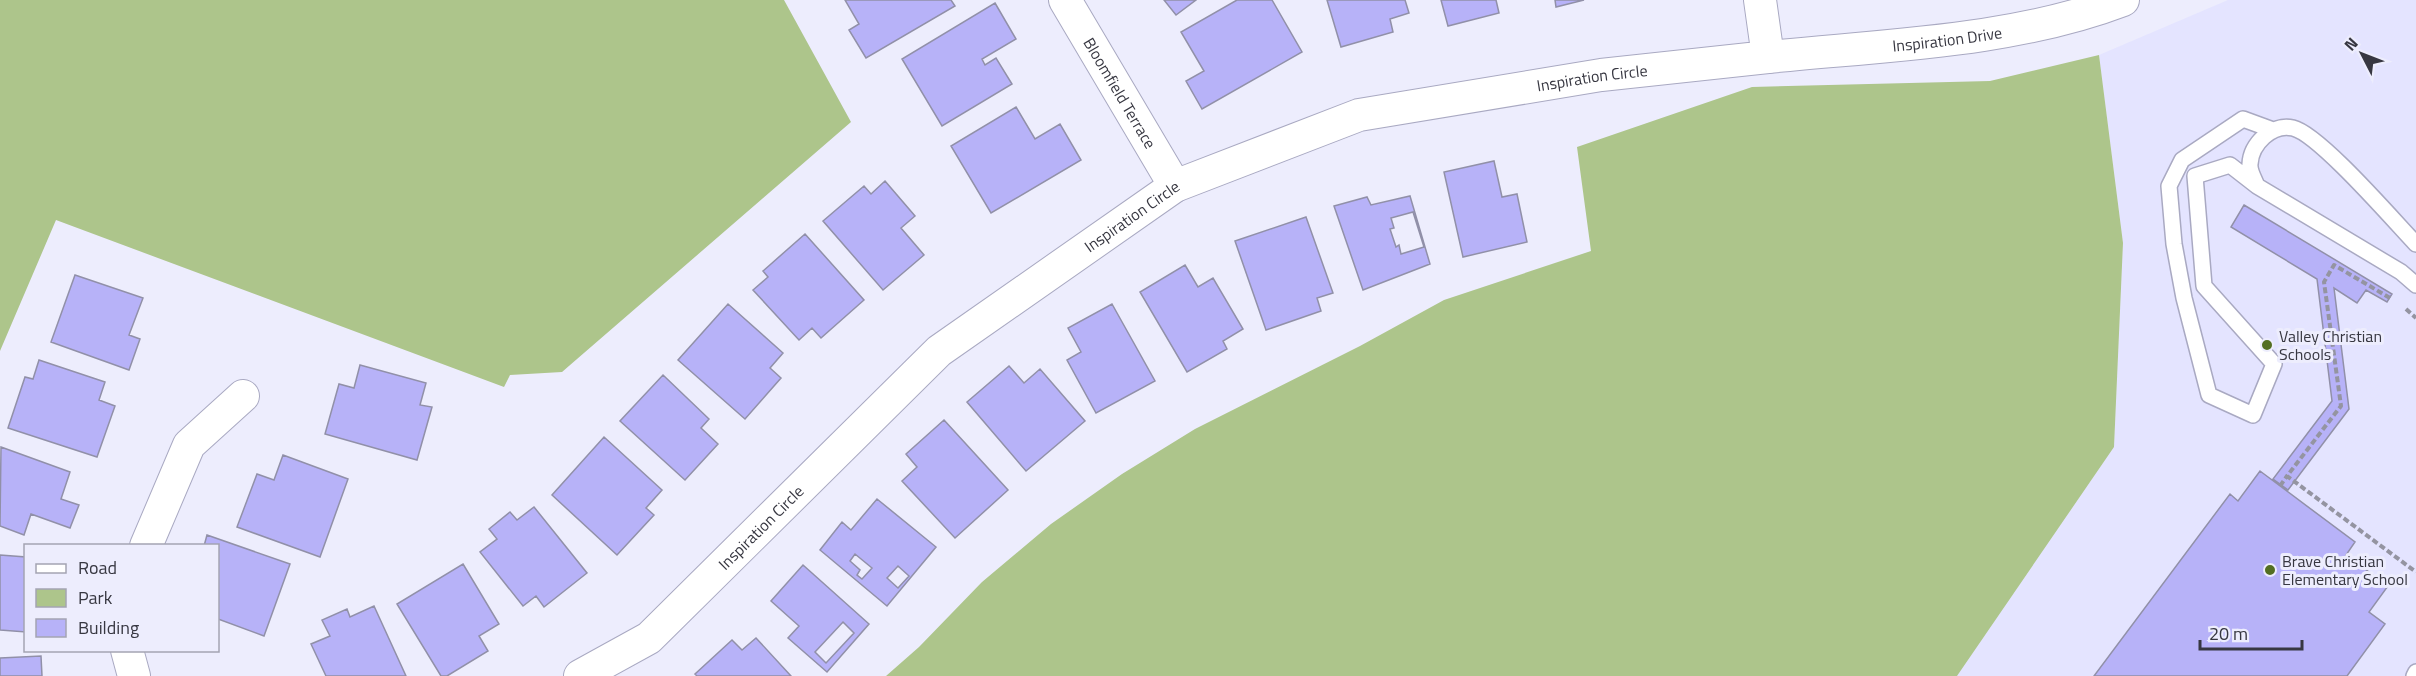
<svg xmlns="http://www.w3.org/2000/svg" width="2416" height="676" viewBox="0 0 2416 676" font-family="'Titillium Web',sans-serif">
	<style>
		.built { fill: #e4e4ff }
		.green { fill: #adc58b }
		.building { fill: #b7b2f8; stroke: #9190a8; stroke-width: 1.5; fill-rule: evenodd }
		.lines { fill: none; stroke-linecap: round; stroke-linejoin: round }
		.service-casing { stroke: #a9a9c2; stroke-width: 18 }
		.minor-casing { stroke: #a9a9c2; stroke-width: 34 }
		.path { stroke: #9494a1; stroke-width: 4; stroke-dasharray: 6 3; stroke-linecap: butt }
		.service { stroke: #fff; stroke-width: 15 }
		.minor { stroke: #fff; stroke-width: 32 }
		.poi-dot { fill: #536e22; stroke: #ededfd; stroke-width: 2 }
		.labels { text-anchor: middle; stroke-width: 6; stroke-linejoin: round; paint-order: stroke }
		.street-label { font-size: 16px; fill: #373741; stroke: #ededfd }
		.poi-label { font-size: 16px; fill: #373741; stroke: #ededfd; text-anchor: start }
	</style>
	<rect width="100%" height="100%" fill="#ededfd"/>
	<path class="built" d="M2228,0h188v676h-459l157,-229 9,-204 -24,-188z"/>
	<path class="green" d="M0,0h784l67,122 -289,250 -52,3 -6,12 -448,-167 -56,131z
		M2099,55l24,188 -9,204 -157,229h-1071l33,-29 63,-65 69,-58 71,-50 73,-45 165,-83 84,-46 147,-49 -14,-104 175,-60 238,-6z"/>
	<path class="building" d="M845,0h106l4,6 -89,52 -17,-28 10,-6z
		M1164,0h32l-20,15z
		M1237,0h35l30,52 -100,57 -16,-28 18,-10 -23,-39z
		M1327,0h78l4,13 -19,6 3,13 -52,15z
		M1441,0h55l3,13 -51,13z
		M1555,0h29l-28,7z
		M995,3l21,36 -34,20 3,6 11,-7 16,26 -70,42 -40,-67z
		M1016,107l19,32 25,-15 21,36 -90,53 -40,-67z
		M1494,161l8,36 15,-3 10,48 -64,15 -19,-85z
		M885,181l30,35 -14,12 23,27 -41,35 -60,-69 41,-35 7,8z
		M1410,196l20,68 -67,26 -29,-84 33,-9 4,8zM1413,212l11,35 -23,7 -2,-9 -3,2 -6,-18 4,-1 -3,-10z
		M2244,205l148,89 -5,8 -21,-12 -9,13 -23,-15 15,121 -61,81 -15,-11 59,-78 -15,-122 -86,-52z
		M1306,217l27,76 -16,5 4,13 -55,19 -31,-89z
		M805,234l59,66 -43,38 -9,-10 -13,12 -46,-50 15,-13 -5,-6z
		M1185,265l13,22 15,-9 30,51 -20,12 4,8 -40,23 -47,-80z
		M75,275l68,23 -14,37 11,4 -11,31 -78,-28z
		M728,304l55,49 -13,15 11,10 -36,41 -67,-59z
		M1112,304l43,77 -59,32 -29,-53 14,-8 -13,-24z
		M39,360l66,22 -6,18 16,6 -18,51 -89,-29 17,-51 8,2z
		M360,365l66,18 -6,22 12,2 -15,53 -92,-26 14,-50 15,4z
		M1009,366l15,17 16,-14 45,52 -59,50 -59,-69z
		M663,375l46,44 -8,9 17,16 -33,36 -65,-59z
		M944,420l64,70 -53,48 -53,-57 15,-14 -11,-13z
		M604,437l58,53 -16,18 8,7 -37,40 -65,-60z
		M1,447l69,25 -9,27 18,6 -9,23 -39,-14 -7,21 -24,-9z
		M283,455l65,24 -28,78 -83,-30 20,-53 17,6z
		M2260,471l95,71 -9,13 42,31 -19,26 16,12 -38,52h-253l136,-182 8,7z
		M877,499l59,48 -49,59 -67,-56 22,-28 9,8zM855,554l17,14 -10,11 -5,-4 3,-5 -10,-9zM898,566l11,10 -11,12 -11,-10z
		M534,507l53,66 -43,34 -8,-11 -13,10 -43,-54 17,-13 -8,-10 21,-17 7,8z
		M207,535l83,29 -26,72 -46,-17v-73h-14z
		M0,555l26,2v75l-26,-2z
		M463,564l36,60 -20,12 9,15 -41,25h-6l-44,-72z
		M803,565l66,59 -42,48 -39,-34 11,-12 -28,-25zM843,622l11,11 -28,30 -11,-11z
		M374,606l32,70h-80l-15,-32 19,-8 -8,-16 25,-11 3,8z
		M756,638l35,38h-94l-2,-2 37,-34 10,10z
		M41,656l1,20h-42v-18z"/>
	<g class="lines">
		<g class="service-casing">
			<path id="service" d="M2257,186l-27,-21 -35,11 9,110 70,78 -21,51 -44,-20 -25,-97 -10,-54 -5,-58 13,-26 61,-41 30,11
				M2416,244c-22,-23 -97,-110 -123,-116 -21,-5 -42,16 -43,36 -1,7 5,16 7,22l144,86 15,13
				M2414,676l2,-4"/>
		</g>
		<g class="minor-casing">
			<g id="minor">
				<path id="s1" d="M1065,0l110,186"/>
				<path id="s2" d="M1768,57c117,-12 245,-15 355,-57"/>
				<path d="M146,546l43,-101 54,-49"/>
				<path d="M127,650l7,26"/>
				<path id="s3" d="M580,676l69,-38 290,-287 236,-165 184,-71 242,-40 167,-18 -8,-57"/>
			</g>
		</g>
		<path class="path" d="M2390,298l-56,-33 -10,17 17,124 -54,70 129,96
			M2406,309l10,9
			M2280,486l7,-10"/>
		<use href="#service" class="service"/>
		<use href="#minor" class="minor"/>
	</g>
	<g class="poi-dot">
		<circle cx="2267" cy="345" r="6"/>
		<circle cx="2270" cy="570" r="6"/>
	</g>
	<g class="labels">
		<g class="street-label">
			<text dy="6" stroke="none"><textPath href="#s2" startOffset="180">Inspiration Drive</textPath></text>
			<text dy="6" stroke="none"><textPath href="#s3" startOffset="1208">Inspiration Circle</textPath></text>
			<text dy="6" stroke="none"><textPath href="#s1" startOffset="108">Bloomfield Terrace</textPath></text>
			<text dy="6" stroke="none"><textPath href="#s3" startOffset="722">Inspiration Circle</textPath></text>
			<text dy="6" stroke="none"><textPath href="#s3" startOffset="236">Inspiration Circle</textPath></text>
		</g>
		<g class="poi-label">
			<text x="2279" y="342">Valley Christian<tspan x="2279" dy="18">Schools</tspan></text>
			<text x="2282" y="567">Brave Christian<tspan x="2282" dy="18">Elementary School</tspan></text>
		</g>
	</g>
	<rect x="24" y="544" width="195" height="108" fill="#ededfd" stroke="#a4a4b2" stroke-width="1.5"/>
	<rect x="36" y="564" width="30" height="9" fill="#ffffff" stroke="#a4a4b2" stroke-width="1.5"/>
	<text x="78" y="574" font-size="18" fill="#373741">Road</text>
	<rect x="36" y="589" width="30" height="18" fill="#adc58b" stroke="#a4a4b2" stroke-width="1.5"/>
	<text x="78" y="604" font-size="18" fill="#373741">Park</text>
	<rect x="36" y="619" width="30" height="18" fill="#b7b2f8" stroke="#a4a4b2" stroke-width="1.5"/>
	<text x="78" y="634" font-size="18" fill="#373741">Building</text>
	<g transform="translate(2362 54) rotate(312)" stroke="#ededfd" stroke-width="4.5" paint-order="stroke">
	<path d="M0-4.5L10 22L0 15L-10 22Z" fill="#373741"/>
	<text y="-9" font-size="16" font-weight="bold" text-anchor="middle" fill="#373741">N</text>
	</g>
	<path d="M2200 640v9h102v-9" fill="none" stroke="#373741" stroke-width="3"/>
	<text x="2209" y="640" font-size="18" fill="#373741" stroke="#ededfd" stroke-width="4.5" paint-order="stroke">20 m</text>
</svg>
